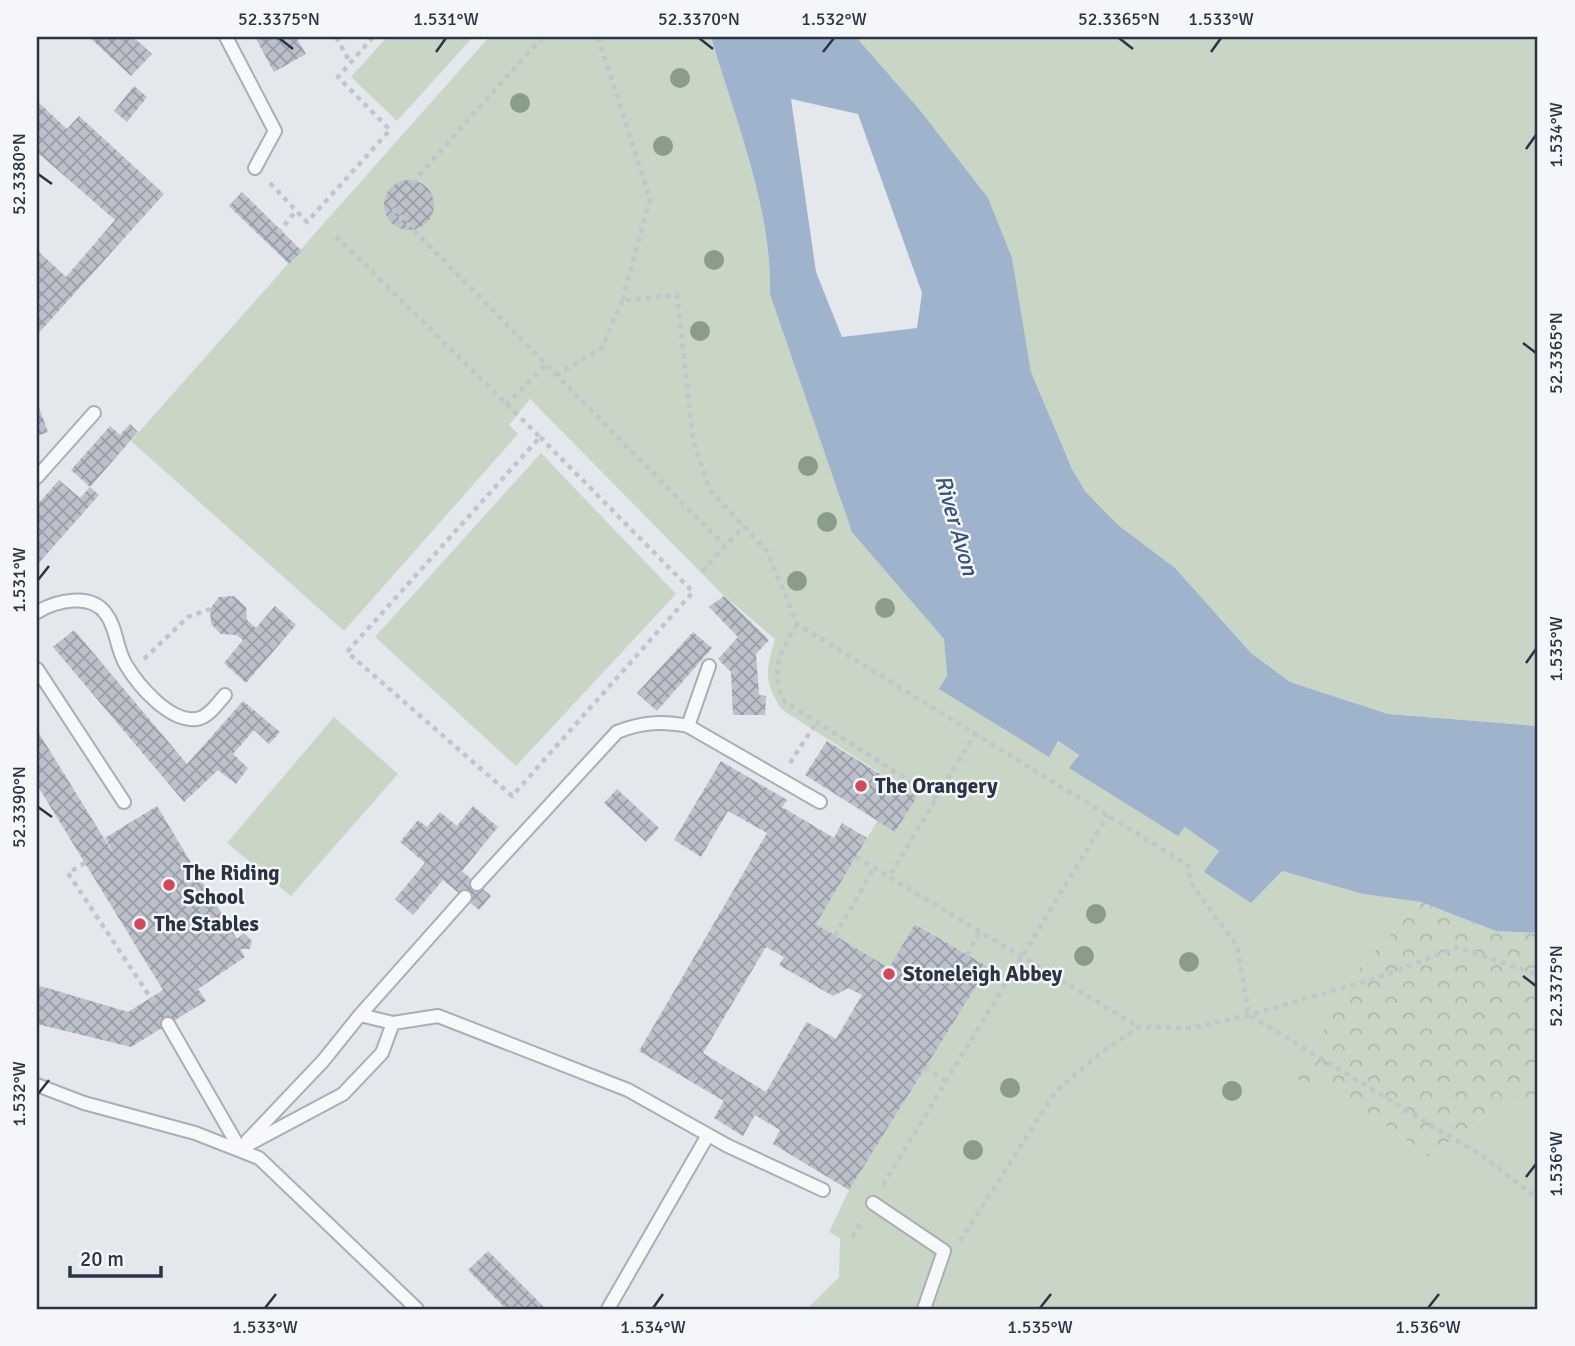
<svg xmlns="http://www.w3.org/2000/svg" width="1575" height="1346" viewBox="0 0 1575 1346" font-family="Signika,sans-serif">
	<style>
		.green { fill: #c9d6c5 }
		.forest { fill: url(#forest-crowns) }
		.water { fill: #9fb4cc; fill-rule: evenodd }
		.building { fill: url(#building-cross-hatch); fill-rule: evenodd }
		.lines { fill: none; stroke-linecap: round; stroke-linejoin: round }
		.lane-casing { stroke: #a9aeb7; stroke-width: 16 }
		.path { stroke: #c2c5cb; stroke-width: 4.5; stroke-dasharray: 5 5; stroke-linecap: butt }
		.lane { stroke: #f7f8fa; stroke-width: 12 }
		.tree { fill: #899d89 }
		.ticks { fill: none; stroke: #2b3445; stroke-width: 2.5 }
		.poi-dot { fill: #d1495b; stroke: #f4f6f9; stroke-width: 2.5 }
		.labels { text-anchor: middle; stroke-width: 5; stroke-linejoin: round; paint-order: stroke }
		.poi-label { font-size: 21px; font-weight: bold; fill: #2b3445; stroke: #f4f6f9; text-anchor: start }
		.water-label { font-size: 23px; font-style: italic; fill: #34527a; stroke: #f4f6f9 }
		.neatline { fill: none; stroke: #2b3445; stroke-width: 2.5 }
		.ticks-label { font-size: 18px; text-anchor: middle; fill: #2b3445 }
	</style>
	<defs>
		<pattern id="forest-crowns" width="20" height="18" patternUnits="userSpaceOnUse" patternTransform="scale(1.75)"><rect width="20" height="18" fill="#c9d6c5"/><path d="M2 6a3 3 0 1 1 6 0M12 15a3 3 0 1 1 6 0" fill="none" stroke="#adb8ab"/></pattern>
		<pattern id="building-cross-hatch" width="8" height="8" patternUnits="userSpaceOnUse" patternTransform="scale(1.75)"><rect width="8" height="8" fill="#bbc0ca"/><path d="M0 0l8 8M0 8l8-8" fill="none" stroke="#989da6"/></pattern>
	</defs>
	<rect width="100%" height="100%" fill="#e4e7ec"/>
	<path class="green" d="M387,37h86l-76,84 -46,-44z
		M489,37h222c24,82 61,171 59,258l156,322 18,22 3,37 102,80 8,-15 22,14 -9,13 108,67 6,-9 35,25 -15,22 78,-2 81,23 58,8 -64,68 -58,109c47,21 89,44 129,78l76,-54 34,-1v207h-731l32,-32 1,-39 -11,-6 20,-42 139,-223 -72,-43 -27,44 -73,-44 62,-104 18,11 21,-34 -136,-88c-18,-30 -15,-38 -6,-70l-53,-45 -192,-195 -21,26 9,9 -174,197 -213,-190z
		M856,37h682v689l-150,-12 -98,-32 -39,-29 -76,-85 -57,-43 -33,-34 -13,-22 -41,-97 -19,-114 -93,-149z
		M541,453l135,141 -160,172 -141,-129z
		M334,717l64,57 -107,122 -64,-53z"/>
	<path class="forest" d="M1421,902l75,29 42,2v169l-34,1 -76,54c-40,-34 -82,-57 -130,-78l59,-109z"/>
	<path class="water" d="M711,37h145l63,72 69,89 24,60 19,114 41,97 13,22 33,34 57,43 76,85 39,29 98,32 150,12v207l-42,-2 -75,-29 -58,-8 -81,-23 -31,32 -47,-31 15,-21 -34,-24 -7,9 -109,-68 10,-13 -21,-14 -9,16 -110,-68 8,-13 -3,-37 -92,-107 -82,-238c2,-86 -35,-175 -59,-257zM791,99l67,15 64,179 -5,35 -75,9 -26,-65z"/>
	<path class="building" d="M89,37h44l19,17 -21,22z
		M255,37h41l10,17 -32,18z
		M134,86l13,11 -20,25 -13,-11z
		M37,101l30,28 12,-13 85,78 -127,141v-85l29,27 49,-57 -78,-68z
		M384 205a25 25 0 1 1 50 0a25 25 0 1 1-50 0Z
		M242,192l60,59 -13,13 -60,-58z
		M37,402l11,30 -11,4z
		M130,424l8,8 -48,55 -19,-17 39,-44 10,9z
		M59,480l21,18 10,-11 9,8 -62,70v-60z
		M234,596l12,11 1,13 9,8 19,-22 21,19 -50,58 -22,-20 19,-23 -7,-5 -15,-1 -10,-10 -1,-15 9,-12z
		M724,596l45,44 -13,14 3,41 7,1 -1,19h-32l-2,-43 -13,-13 20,-22 -29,-30z
		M74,630l113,134 56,-63 37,31 -11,12 -15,-14 -21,24 15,14 -12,16 -18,-14 -34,32 -131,-155z
		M693,632l19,16 -55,63 -20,-18z
		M37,730l79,128 -11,-20 52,-32 80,133 7,-6 8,8 -2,8h-10l5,8 -47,32 8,12 -75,46 -94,-23v-39l91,27 35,-22 -126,-205z
		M827,741l90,56 -22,35 -90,-57z
		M721,761l66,39 -5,7 52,31 8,-15 25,15 -51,86 73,44 26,-44 73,43 -139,223 -76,-46 7,-14 -25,-15 -12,21 -29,-18 10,-17 -85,-50 128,-218 -39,-22 -27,46 -27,-17zM766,947l18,10 -5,8 54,31 15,-8 14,7 -26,44 -29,-17 -41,70 -63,-39z
		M617,789l42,39 -13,14 -42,-39z
		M473,806l25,21 -36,44 29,25 -12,14 -36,-30 -30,35 -18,-16 30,-36 -25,-21 18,-22 9,7 13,-15 17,14z
		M488,1251l58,58h-40l-38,-39z"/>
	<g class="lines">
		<g class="lane-casing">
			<path id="lane" d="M226,37l49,94 -20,37
				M37,477l57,-64
				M37,612c19,-11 54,-20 69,2 11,14 10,35 20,51 12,20 43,57 70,54 12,-1 22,-16 29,-24
				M37,669l87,133
				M688,726l21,-60
				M477,884l140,-152c25,-10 45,-11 71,-6l132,76
				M360,1015l105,-118
				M168,1024l72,125
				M37,1085l47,18 111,30 64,25 158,151
				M247,1141l76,-80 37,-46 33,8
				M240,1149l103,-55 39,-41 11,-30 45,-7 190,74 100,56 95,44
				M873,1203l71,48 -20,58
				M608,1309l100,-174"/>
		</g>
		<path class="path" d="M336,37l14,25
			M542,37l-151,170 333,338
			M598,37l52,162 -28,102 55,-6 16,145 17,50 57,61 30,73 391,241 2,17 47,64 12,69 235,142 54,42
			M270,183l37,39 83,-92 -52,-53 35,-40
			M278,233l18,-22
			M336,236l204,201
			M556,375l46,-27 20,-47
			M506,405l40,-41
			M540,437l153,155 -181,204 -165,-144z
			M702,571l42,-45
			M797,624c-17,27 -28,48 -12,78l152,96
			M144,659l44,-42 22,-8
			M976,732l-87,145 250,150
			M790,763l26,-40
			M856,857l33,20
			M85,863l-17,10 90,136
			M835,936l39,-68
			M967,955l13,-24
			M925,1068l22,14
			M883,1185l225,-370
			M852,1237l11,-17
			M960,1241l96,-150 42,-36 41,-28 53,1 57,-13 128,-37 81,-31 80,28"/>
		<use href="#lane" class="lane"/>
	</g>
	<g class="tree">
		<circle cx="680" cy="78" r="10"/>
		<circle cx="520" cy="103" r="10"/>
		<circle cx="663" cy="146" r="10"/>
		<circle cx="714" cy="260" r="10"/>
		<circle cx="700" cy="331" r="10"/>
		<circle cx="808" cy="466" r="10"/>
		<circle cx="827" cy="522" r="10"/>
		<circle cx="797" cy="581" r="10"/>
		<circle cx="885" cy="608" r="10"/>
		<circle cx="1096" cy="914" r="10"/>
		<circle cx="1084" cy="956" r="10"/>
		<circle cx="1189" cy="962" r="10"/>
		<circle cx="1010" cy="1088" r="10"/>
		<circle cx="1232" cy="1091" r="10"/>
		<circle cx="973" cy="1150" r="10"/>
	</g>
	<path class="ticks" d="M279,38l14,11M699,38l14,11M1119,38l14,11M436,52l10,-14M823,52l11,-14M1211,52l10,-14M1526,149l10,-14M38,174l14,10M1523,343l13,10M38,580l11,-14M1526,663l10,-14M38,807l14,10M1523,976l13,10M38,1094l11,-14M1526,1177l10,-13M265,1308l11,-14M653,1308l10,-14M1040,1308l11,-14M1428,1308l11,-14"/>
	<g class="poi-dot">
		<circle cx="861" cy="786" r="7"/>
		<circle cx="169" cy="885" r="7"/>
		<circle cx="140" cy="924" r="7"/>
		<circle cx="889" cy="974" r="7"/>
	</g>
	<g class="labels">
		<g class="poi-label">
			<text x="875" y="793">The Orangery</text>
			<text x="183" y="880">The Riding<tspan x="183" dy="24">School</tspan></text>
			<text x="154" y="931">The Stables</text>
			<text x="903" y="981">Stoneleigh Abbey</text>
		</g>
		<g class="water-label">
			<text transform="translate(957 525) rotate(74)" y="8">River Avon</text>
		</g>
	</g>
	<rect width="1575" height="1346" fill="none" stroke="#f4f6f9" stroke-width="77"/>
	<path d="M70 1266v10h91v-10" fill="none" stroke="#2b3445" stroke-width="3.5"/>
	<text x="80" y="1266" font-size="21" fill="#2b3445" stroke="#f4f6f9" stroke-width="5" paint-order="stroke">20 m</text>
	<rect x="38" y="38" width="1498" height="1270" class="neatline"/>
	<g class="ticks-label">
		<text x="279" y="25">52.3375°N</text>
		<text x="446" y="25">1.531°W</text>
		<text x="699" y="25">52.3370°N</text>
		<text x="834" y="25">1.532°W</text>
		<text x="1119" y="25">52.3365°N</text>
		<text x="1221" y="25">1.533°W</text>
		<text transform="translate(1556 135) rotate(-90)" y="6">1.534°W</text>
		<text transform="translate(19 174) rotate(-90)" y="6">52.3380°N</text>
		<text transform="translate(1556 353) rotate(-90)" y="6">52.3365°N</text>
		<text transform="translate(19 580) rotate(-90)" y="6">1.531°W</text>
		<text transform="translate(1556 649) rotate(-90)" y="6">1.535°W</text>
		<text transform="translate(19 807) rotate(-90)" y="6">52.3390°N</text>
		<text transform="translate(1556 986) rotate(-90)" y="6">52.3375°N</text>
		<text transform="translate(19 1094) rotate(-90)" y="6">1.532°W</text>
		<text transform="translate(1556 1164) rotate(-90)" y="6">1.536°W</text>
		<text x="265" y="1333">1.533°W</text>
		<text x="653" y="1333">1.534°W</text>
		<text x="1040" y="1333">1.535°W</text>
		<text x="1428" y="1333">1.536°W</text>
	</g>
</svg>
